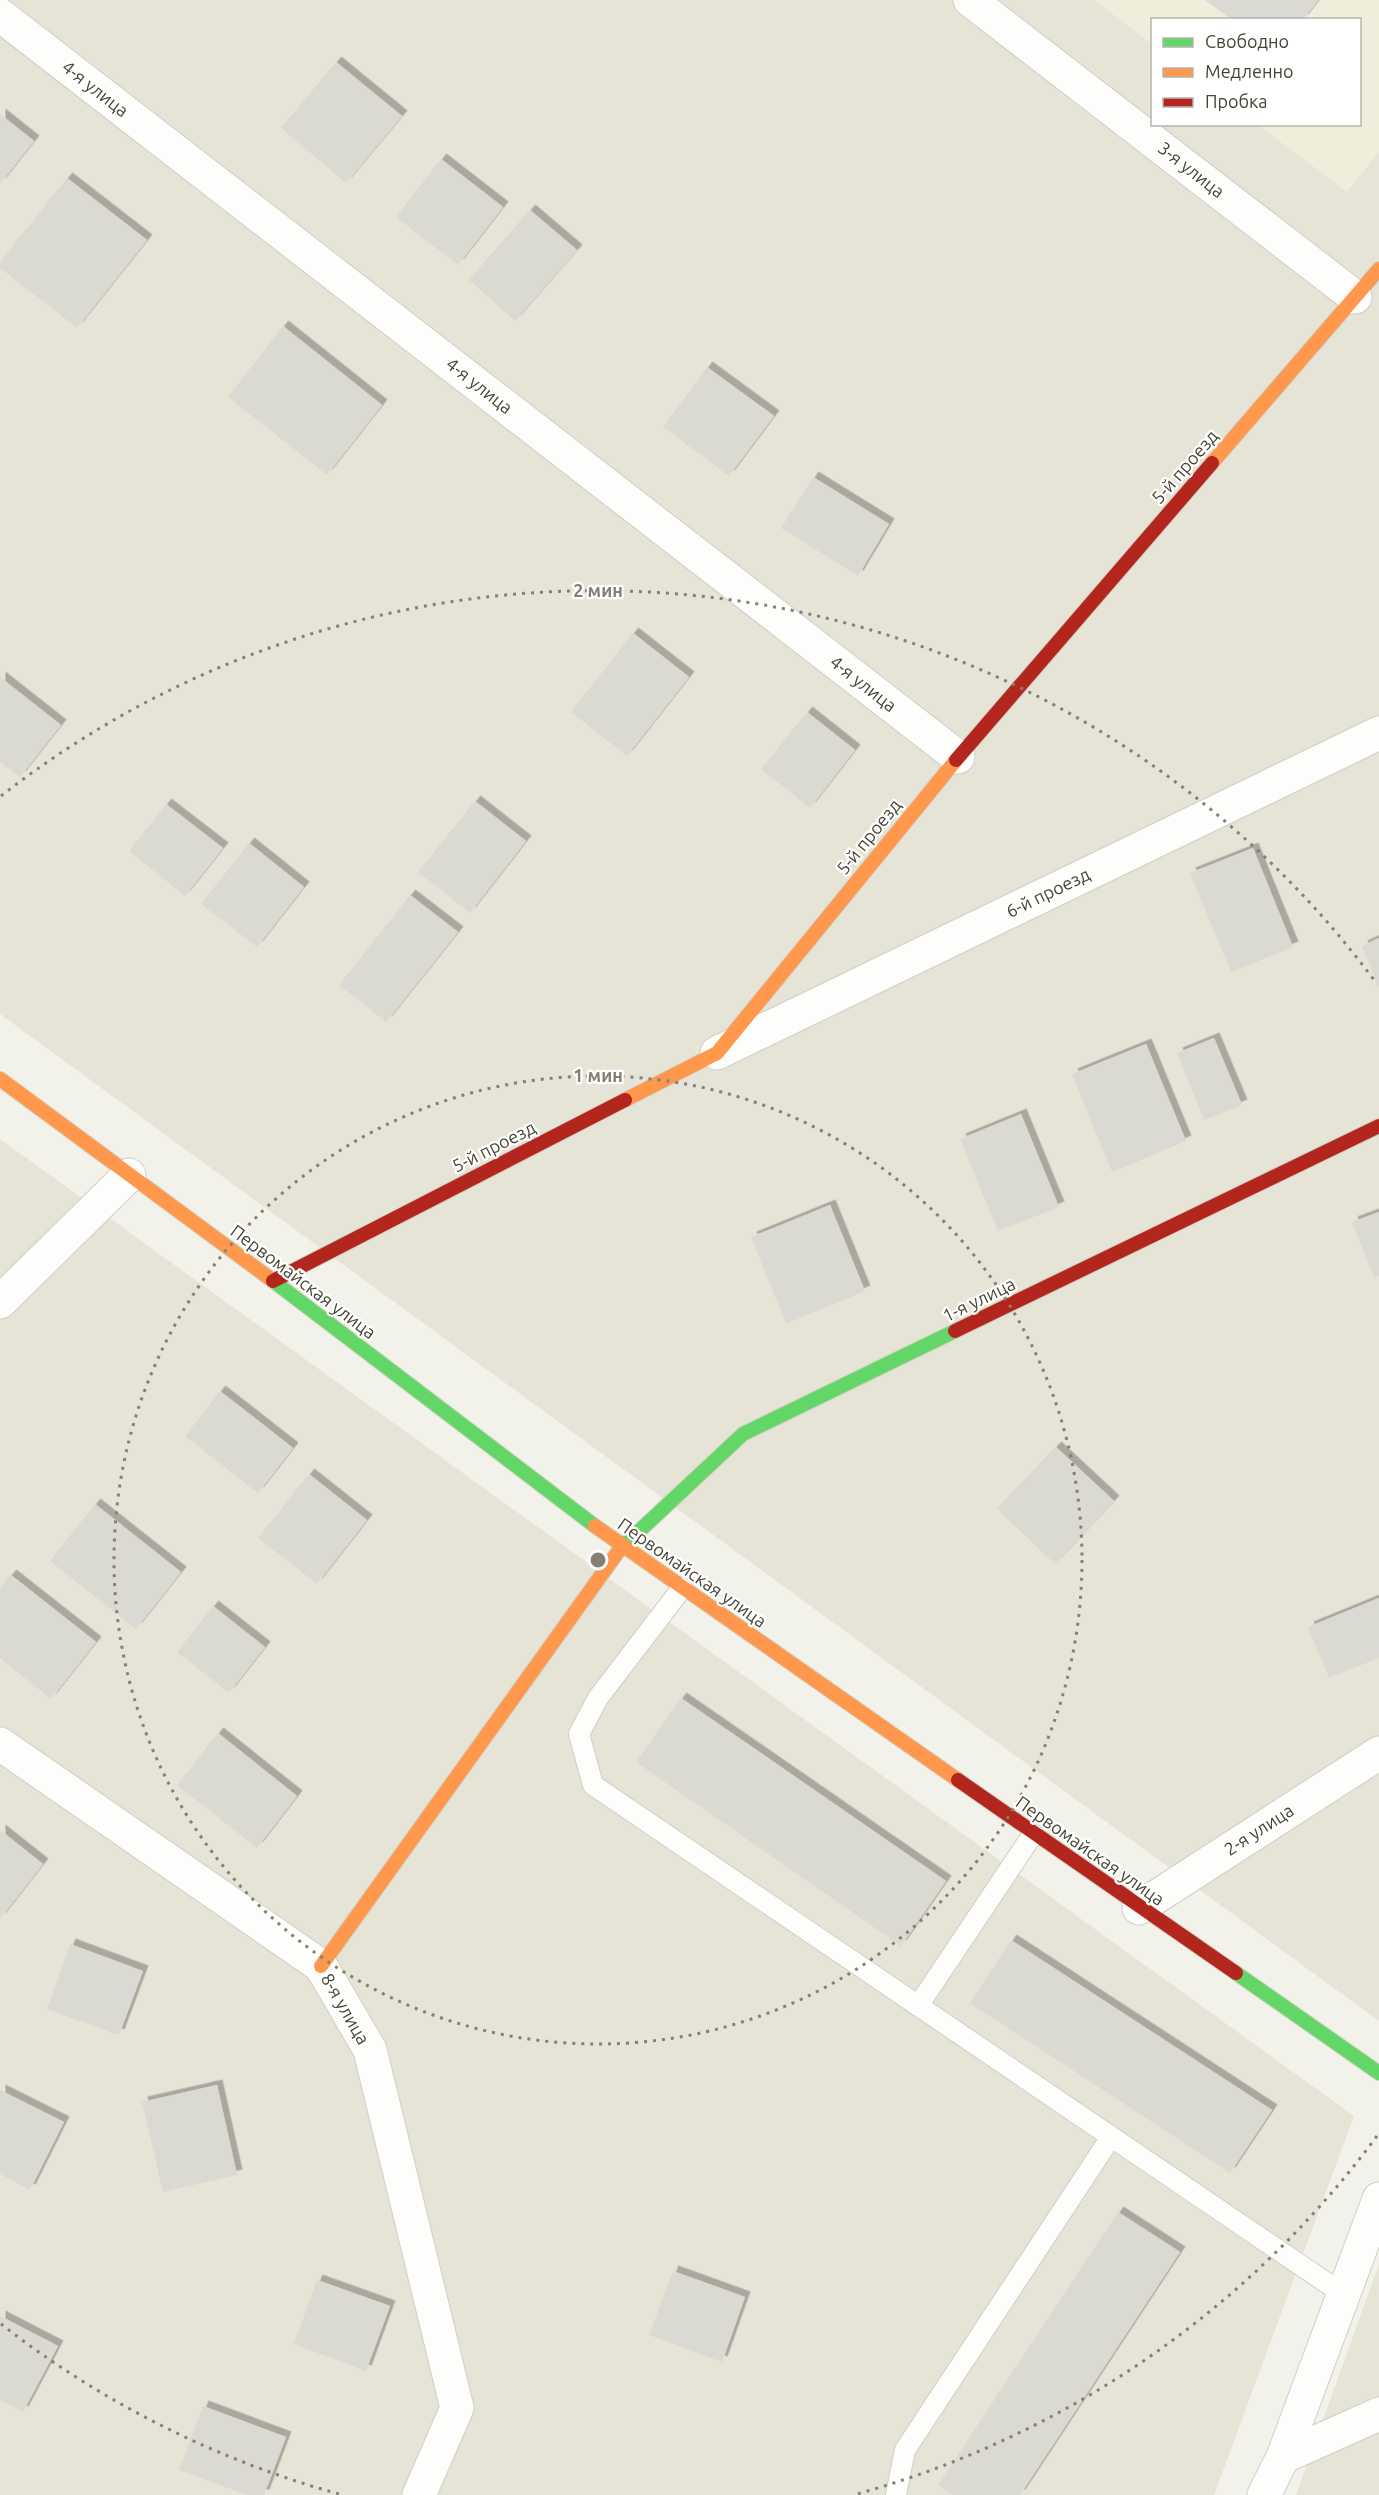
<svg xmlns="http://www.w3.org/2000/svg" width="1379" height="2495" viewBox="0 0 1379 2495" font-family="Ubuntu,sans-serif">
	<style>
		.residential { fill: #e6e4d7; fill-rule: evenodd }
		.education { fill: #f0eedb }
		.building { fill: #dbdad2; filter: url(#shadow) }
		.lines { fill: none; stroke-linecap: round; stroke-linejoin: round }
		.lane-casing { stroke: #d0cec7; stroke-width: 22 }
		.street-casing { stroke: #d0cec7; stroke-width: 35 }
		.fast-casing { stroke: #d1d0c0; stroke-width: 16 }
		.slow-casing { stroke: #d1d0c0; stroke-width: 16 }
		.jam-casing { stroke: #d1d0c0; stroke-width: 16 }
		.lane { stroke: #fdfdfc; stroke-width: 20 }
		.street { stroke: #fdfdfc; stroke-width: 33 }
		.fast { stroke: #63d668; stroke-width: 14 }
		.slow { stroke: #ff974d; stroke-width: 14 }
		.jam { stroke: #b3261e; stroke-width: 14 }
		.ring { fill: none; stroke: #848174; stroke-width: 3; stroke-dasharray: 3 6 }
		.labels { text-anchor: middle; stroke-width: 4.5; stroke-linejoin: round; paint-order: stroke }
		.street-label { font-size: 18px; fill: #484435; stroke: #fff }
		.centre { fill: #848174; stroke: #fff; stroke-width: 3 }
		.ring-label { font-size: 18px; text-anchor: middle; font-weight: bold; fill: #848174; stroke: #fff; stroke-width: 4.5; stroke-linejoin: round; paint-order: stroke }
	</style>
	<defs>
		<filter id="shadow"><feDropShadow dx="5.5" dy="-5.5" stdDeviation="0" flood-color="#0004"/></filter>
	</defs>
	<rect width="100%" height="100%" fill="#f2f1ea"/>
	<path class="residential" d="M0,0h1379v2021l-1379,-1007zM1152,20h208v104h-208z
		M0,1139l1354,977 -140,379h-1214z
		M1379,2264v231h-83z"/>
	<path class="education" d="M1094,0h285v152l-32,40 -89,-67 102,-1v-104h-208v24z"/>
	<path class="building" d="M1205,0h113l-15,20h-71z
		M336,62l66,54 -56,67 -65,-55z
		M0,114l34,27 -34,43z
		M441,159l62,48 -45,58 -62,-48z
		M67,178l80,62 -70,88 -77,-60v-6z
		M530,210l47,40 -62,71 -46,-41z
		M283,326l99,79 -55,70 -99,-78z
		M707,367l67,49 -45,60 -66,-49z
		M813,477l76,47 -31,52 -77,-48z
		M633,633l56,44 -62,79 -56,-44z
		M0,677l61,48 -41,52 -20,-15z
		M807,712l48,38 -45,58 -49,-39z
		M475,801l51,40 -56,72 -52,-41z
		M166,804l57,44 -38,48 -56,-45z
		M249,843l55,44 -47,60 -56,-43z
		M1253,848l40,99 -62,25 -41,-99z
		M410,895l48,37 -72,90 -47,-37z
		M1379,938v50l-17,-42z
		M1214,1038l28,67 -38,15 -27,-67z
		M1146,1044l40,97 -74,31 -40,-98z
		M1021,1114l38,93 -61,24 -38,-92z
		M830,1205l35,86 -79,33 -35,-87z
		M1379,1212v64l-5,2 -22,-56z
		M220,1391l73,57 -35,45 -73,-57z
		M1056,1447l58,54 -59,63 -58,-55z
		M309,1474l58,46 -50,64 -59,-46z
		M95,1504l86,68 -45,57 -86,-68z
		M11,1575l85,67 -45,57 -51,-41v-70z
		M1379,1598v60l-50,20 -21,-51z
		M213,1606l52,41 -36,46 -52,-41z
		M681,1698l265,183 -45,65 -265,-184z
		M218,1733l79,63 -40,52 -80,-63z
		M0,1830l43,34 -43,55z
		M1011,1940l261,170 -42,63 -260,-170z
		M70,1944l73,27 -24,64 -72,-26z
		M217,2085l20,90 -74,17 -21,-90z
		M0,2090l64,32 -34,68 -30,-16z
		M1118,2212l62,40 -160,243h-66l-16,-10z
		M673,2271l72,26 -23,65 -73,-27z
		M317,2280l73,26 -24,65 -72,-27z
		M0,2316l58,30 -35,66 -23,-12z
		M203,2406l83,31 -22,58h-17l-68,-25z"/>
	<g class="lines">
		<g class="lane-casing">
			<path id="lane" d="M682,1588l-84,110 -19,36 14,51 750,509
				M918,2006l115,-172
				M896,2495l9,-45 206,-313"/>
		</g>
		<g class="street-casing">
			<path id="street" d="M970,0l385,297
				M0,15l958,742
				M717,1053l662,-320
				M0,1302l129,-127
				M0,1744l321,222 49,84 87,358 -38,87
				M1139,1908l240,-155
				M1283,2457l96,-43
				M1264,2495l19,-38 96,-258"/>
		</g>
		<g class="fast-casing">
			<path id="fast" d="M272,1280l323,246
				M620,1549l123,-115 212,-103
				M1236,1973l143,100"/>
		</g>
		<g class="slow-casing">
			<path id="slow" d="M1212,463l167,-194
				M0,1079l272,201
				M625,1100l92,-47 239,-293
				M595,1526l363,254
				M321,1966l299,-417"/>
		</g>
		<g class="jam-casing">
			<path id="jam" d="M956,760l256,-297
				M273,1281l352,-181
				M955,1331l424,-205
				M958,1780l278,193"/>
		</g>
		<use href="#lane" class="lane"/>
		<use href="#street" class="street"/>
		<use href="#fast" class="fast"/>
		<use href="#slow" class="slow"/>
		<use href="#jam" class="jam"/>
	</g>
	<g class="ring">
		<circle cx="598" cy="1560" r="484"/>
		<path d="M1377 2136A969 969 0 0 1 857 2494M339 2494A969 969 0 0 1 1 2324M1 796A969 969 0 0 1 1377 984"/>
	</g>
	<g class="labels">
		<g class="street-label">
			<text transform="translate(95 89) rotate(38)" y="6">4-я улица</text>
			<text transform="translate(1191 170) rotate(38)" y="6">3-я улица</text>
			<text transform="translate(479 386) rotate(38)" y="6">4-я улица</text>
			<text transform="translate(1185 467) rotate(-49)" y="6">5-й проезд</text>
			<text transform="translate(863 684) rotate(38)" y="6">4-я улица</text>
			<text transform="translate(869 837) rotate(-51)" y="6">5-й проезд</text>
			<text transform="translate(1048 893) rotate(-26)" y="6">6-й проезд</text>
			<text transform="translate(494 1147) rotate(-27)" y="6">5-й проезд</text>
			<text transform="translate(303 1282) rotate(37)" y="6">Первомайская улица</text>
			<text transform="translate(979 1300) rotate(-26)" y="6">1-я улица</text>
			<text transform="translate(692 1573) rotate(35)" y="6">Первомайская улица</text>
			<text transform="translate(1259 1830) rotate(-33)" y="6">2-я улица</text>
			<text transform="translate(1090 1851) rotate(35)" y="6">Первомайская улица</text>
			<text transform="translate(345 2009) rotate(60)" y="6">8-я улица</text>
		</g>
	</g>
	<circle cx="598" cy="1560" r="9" class="centre"/>
	<g class="ring-label">
		<text x="598" y="597">2 мин</text>
		<text x="598" y="1082">1 мин</text>
	</g>
	<rect x="1151" y="18" width="210" height="108" fill="#ffffff" stroke="#b6b4ae" stroke-width="1.5"/>
	<rect x="1163" y="38" width="30" height="9" fill="#63d668" stroke="#b6b4ae" stroke-width="1.5"/>
	<text x="1205" y="48" font-size="18" fill="#484435">Свободно</text>
	<rect x="1163" y="68" width="30" height="9" fill="#ff974d" stroke="#b6b4ae" stroke-width="1.5"/>
	<text x="1205" y="78" font-size="18" fill="#484435">Медленно</text>
	<rect x="1163" y="98" width="30" height="9" fill="#b3261e" stroke="#b6b4ae" stroke-width="1.5"/>
	<text x="1205" y="108" font-size="18" fill="#484435">Пробка</text>
</svg>
